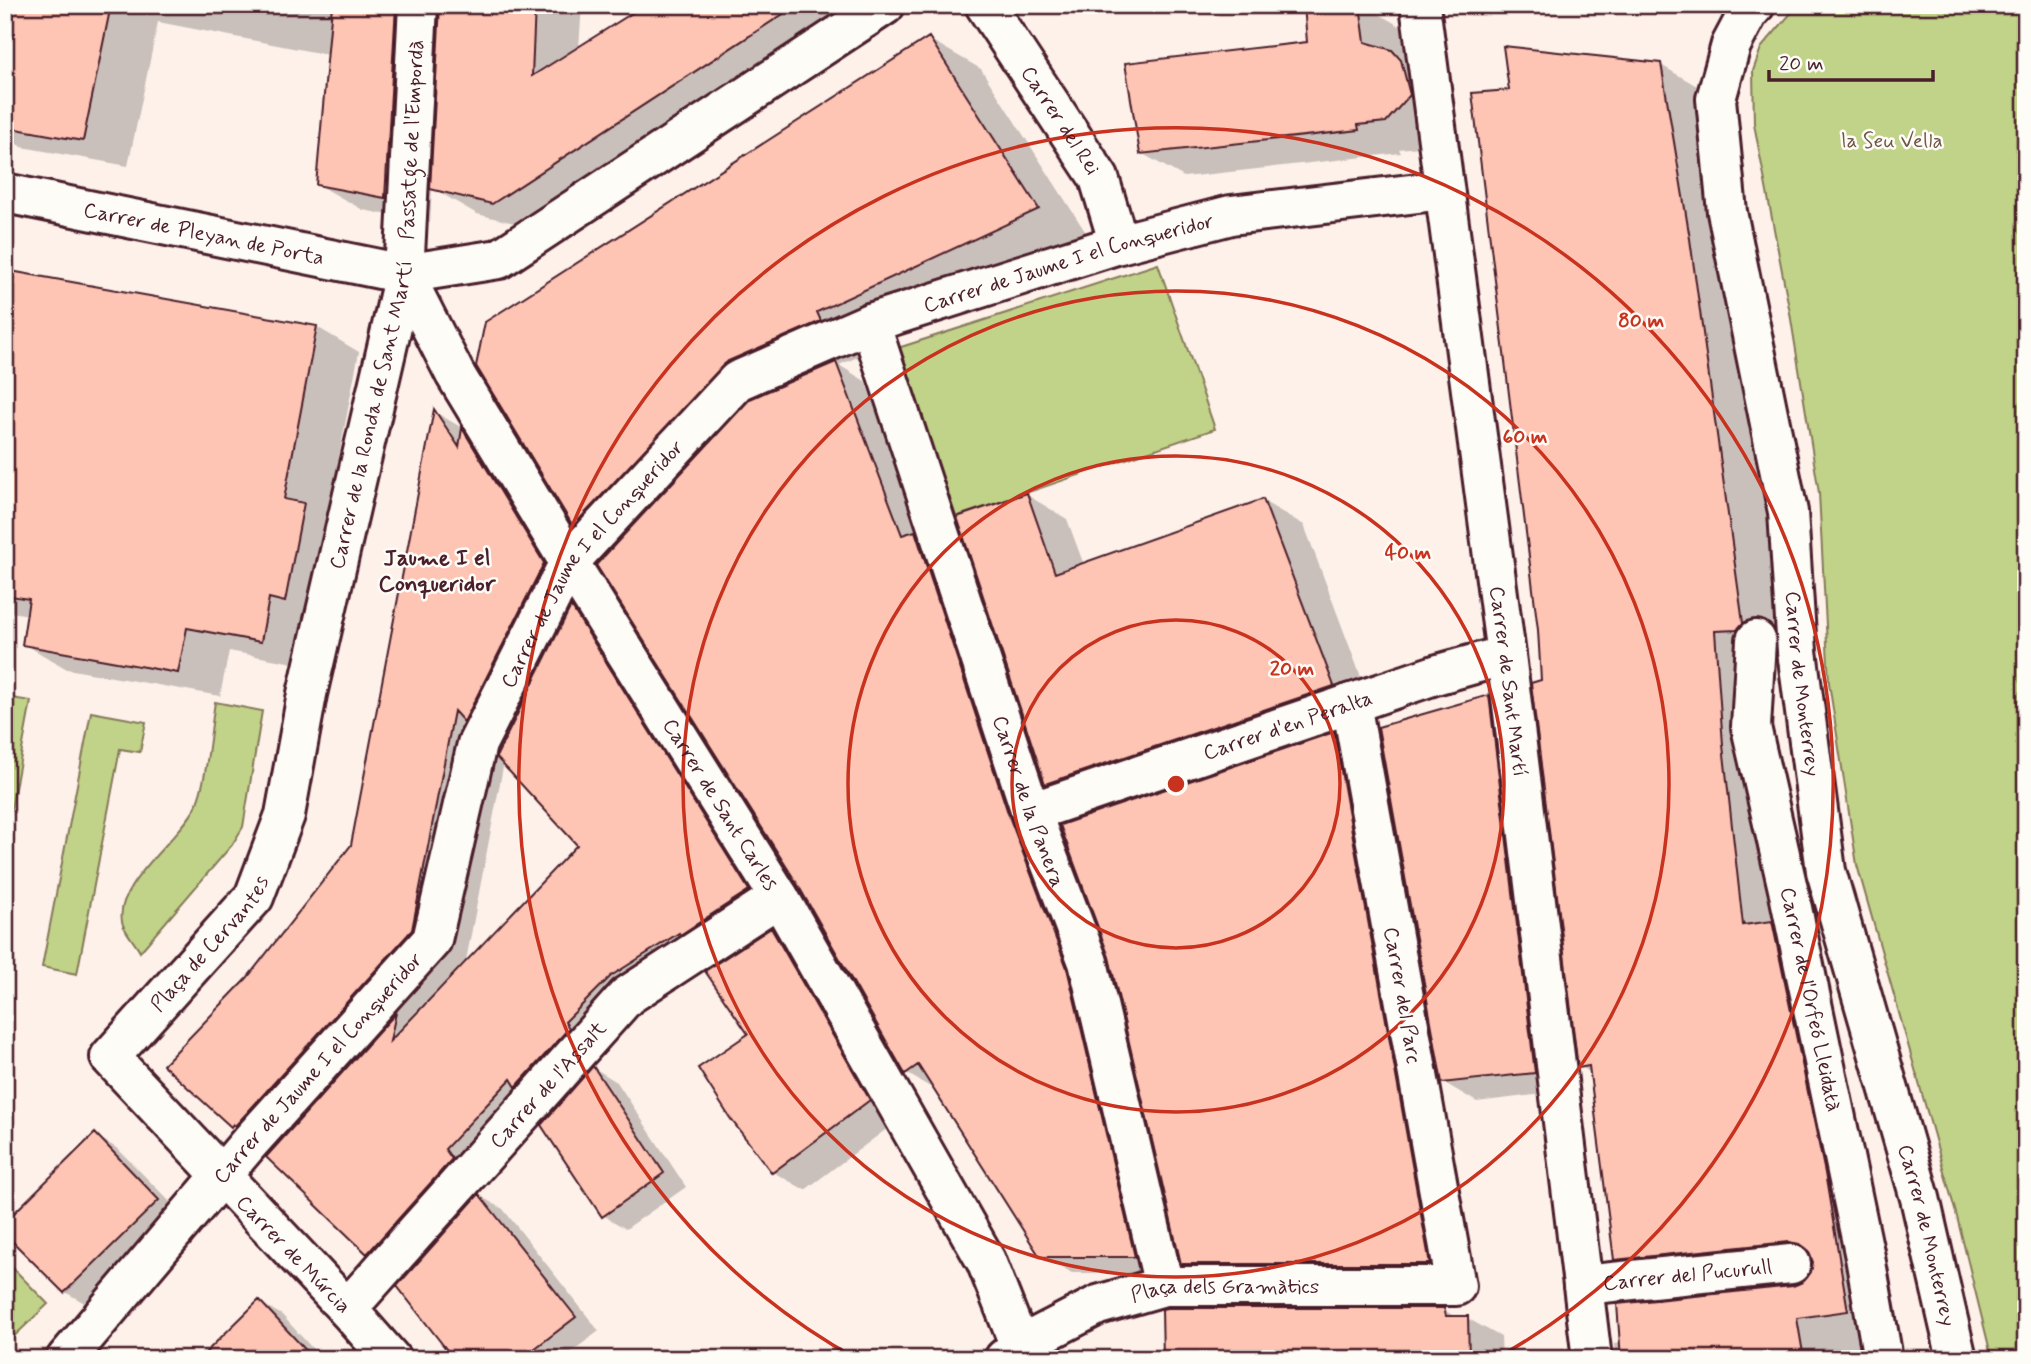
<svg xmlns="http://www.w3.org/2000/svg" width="2031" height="1364" viewBox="0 0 2031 1364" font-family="Mynerve,sans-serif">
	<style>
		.green { fill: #c1d388; stroke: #86795a; stroke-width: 2 }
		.shadow { fill: #0003; fill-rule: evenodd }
		.building { fill: #fec5b4; stroke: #4a1f2b; stroke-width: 2 }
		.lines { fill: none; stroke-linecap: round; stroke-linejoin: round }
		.street-casing { stroke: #4a1f2b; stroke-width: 44 }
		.street { stroke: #fdfcf7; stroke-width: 38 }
		.ring { fill: none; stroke: #c8321e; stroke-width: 3.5 }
		.labels { text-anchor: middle; stroke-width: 5; stroke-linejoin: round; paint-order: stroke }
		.street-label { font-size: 21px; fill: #4a1f2b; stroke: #fdfcf7 }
		.park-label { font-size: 21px; fill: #6e5547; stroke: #fdfcf7 }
		.neighbourhood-label { font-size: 23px; font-weight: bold; fill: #4a1f2b; stroke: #fdfcf7 }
		.centre { fill: #c8321e; stroke: #fdfcf7; stroke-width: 3.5 }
		.ring-label { font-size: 21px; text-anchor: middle; font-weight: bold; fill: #c8321e; stroke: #fdfcf7; stroke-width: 5; stroke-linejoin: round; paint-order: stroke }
	</style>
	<rect width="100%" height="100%" fill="#fdf1ea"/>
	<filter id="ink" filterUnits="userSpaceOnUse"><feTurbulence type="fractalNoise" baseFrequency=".0143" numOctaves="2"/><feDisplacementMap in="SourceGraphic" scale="14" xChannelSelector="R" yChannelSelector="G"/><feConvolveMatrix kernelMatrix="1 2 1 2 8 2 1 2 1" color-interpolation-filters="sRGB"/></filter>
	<g filter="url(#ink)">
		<path class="green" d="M1798,5h228v1354h-34l-35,-142 -100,-352 -28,-182 -10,-190 -29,-180 -36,-189 -1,-53 8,-23z
			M1158,264l57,165 -263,89 -57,-169z
			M5,697l26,4 -26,142z
			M215,702l47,9 -19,116 -11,18 -92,107c-5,-9 -13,-18 -17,-27 -13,-38 58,-87 72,-117 12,-26 15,-75 20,-106z
			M91,712l55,10 -6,30 -20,-3 -43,225 -35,-7z
			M5,1260l43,44 -43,41z"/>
		<path class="shadow" d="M5,5h577l-3,43 69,-43h232l-341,224 -62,-15 -45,-26 -2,35 -67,-13 -46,-26 12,-129 -171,-33 -30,144 -106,-19 -17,-10z
			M1334,5h30l37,22 5,33 28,17 -5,69 -30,3 2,4 -217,24 -43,-24 168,-110z
			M929,39l52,30 109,170 -222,102 4,10 -33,14 26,16 60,157 20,12 218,723h-91l-30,-17 -105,-165 -31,-18 -107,-188 -185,-337 -40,-23z
			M1661,65l48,28 82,558 -5,6 -24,1 8,115 131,586h-286l-1,-15 180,-57 11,-4 9,-12 -150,16 -49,-28 -24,-186 -11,-7 -37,-385 -32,-590z
			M5,271l312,56 42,25 -32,166 19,11 -42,136 -75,-14 -9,45 -153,-27 -43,-25 5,-29 -24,-4z
			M435,412l53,31 285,462 -180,139 -199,223 -26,-15 -93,-102 -43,-25 16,-146 104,-133zM504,762l76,83 -115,121z
			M1027,495l40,24 17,46 179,-64 41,24 69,184 -286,97 -41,-23z
			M1489,697l34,19 45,375 -91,11 -34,-20z
			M1334,734l26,15 95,529h-246l-26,-15z
			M772,930l31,18 97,171 -95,71 -32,-18 -23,-137z
			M594,1068l23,14 69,105 -60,42 -23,-14z
			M95,1135l23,14 64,65 -94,91 -23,-13z
			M480,1196l23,13 96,122 -37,28h-107z
			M259,1302l23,13 40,44h-120z
			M1444,1310l13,8h10l34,19 1,21 66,-8 16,9h-419z"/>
		<path class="building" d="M5,5h106l-28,136 -78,-14z
			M332,5h64l-11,193 -69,-13z
			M440,5h95l-3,71 113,-71h152l-305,199 -62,-15z
			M1304,5h56l5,37 27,8 9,10 9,35 -24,27 -28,3 1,5 -219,24 -15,-91 182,-21z
			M929,37l110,172 -222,103 4,9 -93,40 -155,165 -97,-160 9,-44z
			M1503,46l158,17 29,176 53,384 -6,7 -22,1 8,114 20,180 29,-4 53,252 23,138 -51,7 7,41h-183l-4,-55 176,-18 11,-5 7,-9 2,-10 -5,-11 -9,-7 -10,-2 -175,18 -25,-194 -11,2 -47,-385 10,-3 -3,-50 -66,-537 37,-3z
			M5,270l312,56 -33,173 20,4 -19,99 -16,-4 -8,44 -74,-14 -9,45 -156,-28 7,-46 -24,-4z
			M836,362l66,173 13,-4 95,288 57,149 68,289h-95l-122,-192 -13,9 -107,-189 -202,-320 154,-166z
			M434,409l25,38 3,-19 82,135 -80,159 -10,-11 -42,219 -177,196 -2,-2 -2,3 -68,-62 84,-87 104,-133z
			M1027,493l28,80 208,-74 71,187 -289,98 -88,-267z
			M571,606l178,284 -69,45 -1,-2 -68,43 -46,46 4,6 -53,59 -5,-8 -66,70 7,10 -85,95 -101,-97 130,-144 -6,28 187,-196 -81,-88z
			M1489,695l46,378 -93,10 -64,-356z
			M1334,732l96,532h-249l-72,-307 -49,-132z
			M771,928l99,172 -98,73 -42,-55 -32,-50 50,-34 -43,-63z
			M593,1066l71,107 -62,44 -61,-92z
			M95,1133l64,67 -95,93 -59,-59v-12z
			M479,1194l97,123 -55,42h-67l-57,-73z
			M259,1300l55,59h-115z
			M1167,1308h277l2,8h22l1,43h-306l-1,-50z"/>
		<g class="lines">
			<g class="street-casing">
				<g id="street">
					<path id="s1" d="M985,5l114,173 20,66"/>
					<path id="s2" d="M1420,5l86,650 86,704"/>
					<path id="s3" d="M1755,5l-7,8 -17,32 -15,54 11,113 61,300 9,139 29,220 94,327 37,161"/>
					<path id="s4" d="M5,193l399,81 95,-15 386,-254"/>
					<path id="s5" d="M404,274l51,100 114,188 210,335 207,364 39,98"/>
					<path id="s6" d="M870,323l161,489 57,150 76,324"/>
					<path id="s7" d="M1756,640l-5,87 37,162 77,368 18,102"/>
					<path id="s8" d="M1031,812l404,-137 71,-20"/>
					<path id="s9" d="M1583,1285l208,-21"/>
					<path id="s10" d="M347,1309l280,-313 152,-99"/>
					<path id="s11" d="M66,1359l183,-216 183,-203 45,-196 92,-182 168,-181 133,-58 249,-79 112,-29 213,-25"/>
					<path id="s12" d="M391,1359l-44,-50 -237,-252 144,-160 31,-82 22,-121 97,-420 14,-269"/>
					<path id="s13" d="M1004,1359l15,-13 79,-41 66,-19h292l-105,-583"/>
				</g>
			</g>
			<use href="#street" class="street"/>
		</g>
	</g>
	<g class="ring">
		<circle cx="1176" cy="784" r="164"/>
		<circle cx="1176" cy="784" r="328"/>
		<circle cx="1176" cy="784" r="493"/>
		<path d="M857 1359A657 657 0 1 1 1495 1359"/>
	</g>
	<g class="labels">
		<g class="street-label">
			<text dy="7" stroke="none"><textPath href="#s1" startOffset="138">Carrer del Rei</textPath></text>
			<text dy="7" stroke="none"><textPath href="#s12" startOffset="1404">Passatge de l'Empordà</textPath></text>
			<text dy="7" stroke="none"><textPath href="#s4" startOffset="203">Carrer de Pleyan de Porta</textPath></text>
			<text dy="7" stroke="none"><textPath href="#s11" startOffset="1561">Carrer de Jaume I el Conqueridor</textPath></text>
			<text dy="7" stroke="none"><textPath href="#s12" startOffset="1125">Carrer de la Ronda de Sant Martí</textPath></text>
			<text dy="7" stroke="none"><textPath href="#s11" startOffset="973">Carrer de Jaume I el Conqueridor</textPath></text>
			<text dy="7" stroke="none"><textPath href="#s2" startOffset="682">Carrer de Sant Martí</textPath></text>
			<text dy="7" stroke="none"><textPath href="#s3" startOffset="695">Carrer de Monterrey</textPath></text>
			<text dy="7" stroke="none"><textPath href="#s8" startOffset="271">Carrer d'en Peralta</textPath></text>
			<text dy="7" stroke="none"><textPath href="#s6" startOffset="504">Carrer de la Panera</textPath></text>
			<text dy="7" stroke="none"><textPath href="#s5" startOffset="618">Carrer de Sant Carles</textPath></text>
			<text dy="7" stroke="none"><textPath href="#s12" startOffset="564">Plaça de Cervantes</textPath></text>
			<text transform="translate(1403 995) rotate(80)" y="7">Carrer del Parc</text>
			<text dy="7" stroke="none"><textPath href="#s7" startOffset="366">Carrer de l'Orfeó Lleidatà</textPath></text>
			<text dy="7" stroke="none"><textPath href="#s11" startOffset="385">Carrer de Jaume I el Conqueridor</textPath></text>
			<text dy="7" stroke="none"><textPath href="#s10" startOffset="301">Carrer de l'Assalt</textPath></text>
			<text dy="7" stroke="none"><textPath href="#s3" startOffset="1262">Carrer de Monterrey</textPath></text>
			<text transform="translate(294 1254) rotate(46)" y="7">Carrer de Múrcia</text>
			<text dy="7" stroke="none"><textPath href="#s9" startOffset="105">Carrer del Pucurull</textPath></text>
			<text dy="7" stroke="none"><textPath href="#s13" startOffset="238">Plaça dels Gramàtics</textPath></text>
		</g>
		<g class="park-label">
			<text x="1892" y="147">la Seu Vella</text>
		</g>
		<g class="neighbourhood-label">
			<text x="437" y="565">Jaume I el<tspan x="437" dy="26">Conqueridor</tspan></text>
		</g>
	</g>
	<circle cx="1176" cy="784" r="10" class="centre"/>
	<g class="ring-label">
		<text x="1641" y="327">80 m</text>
		<text x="1525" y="443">60 m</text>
		<text x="1408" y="559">40 m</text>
		<text x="1292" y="675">20 m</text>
	</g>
	<rect width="2031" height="1364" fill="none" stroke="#fdfcf7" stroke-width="28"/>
	<rect x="14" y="14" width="2003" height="1336" fill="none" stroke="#4a1f2b" stroke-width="2.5" filter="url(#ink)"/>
	<path d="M1769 70v10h164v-10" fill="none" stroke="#4a1f2b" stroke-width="3.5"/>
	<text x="1779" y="70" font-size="21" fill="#4a1f2b" stroke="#fdfcf7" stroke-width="5" paint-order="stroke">20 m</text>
</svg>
